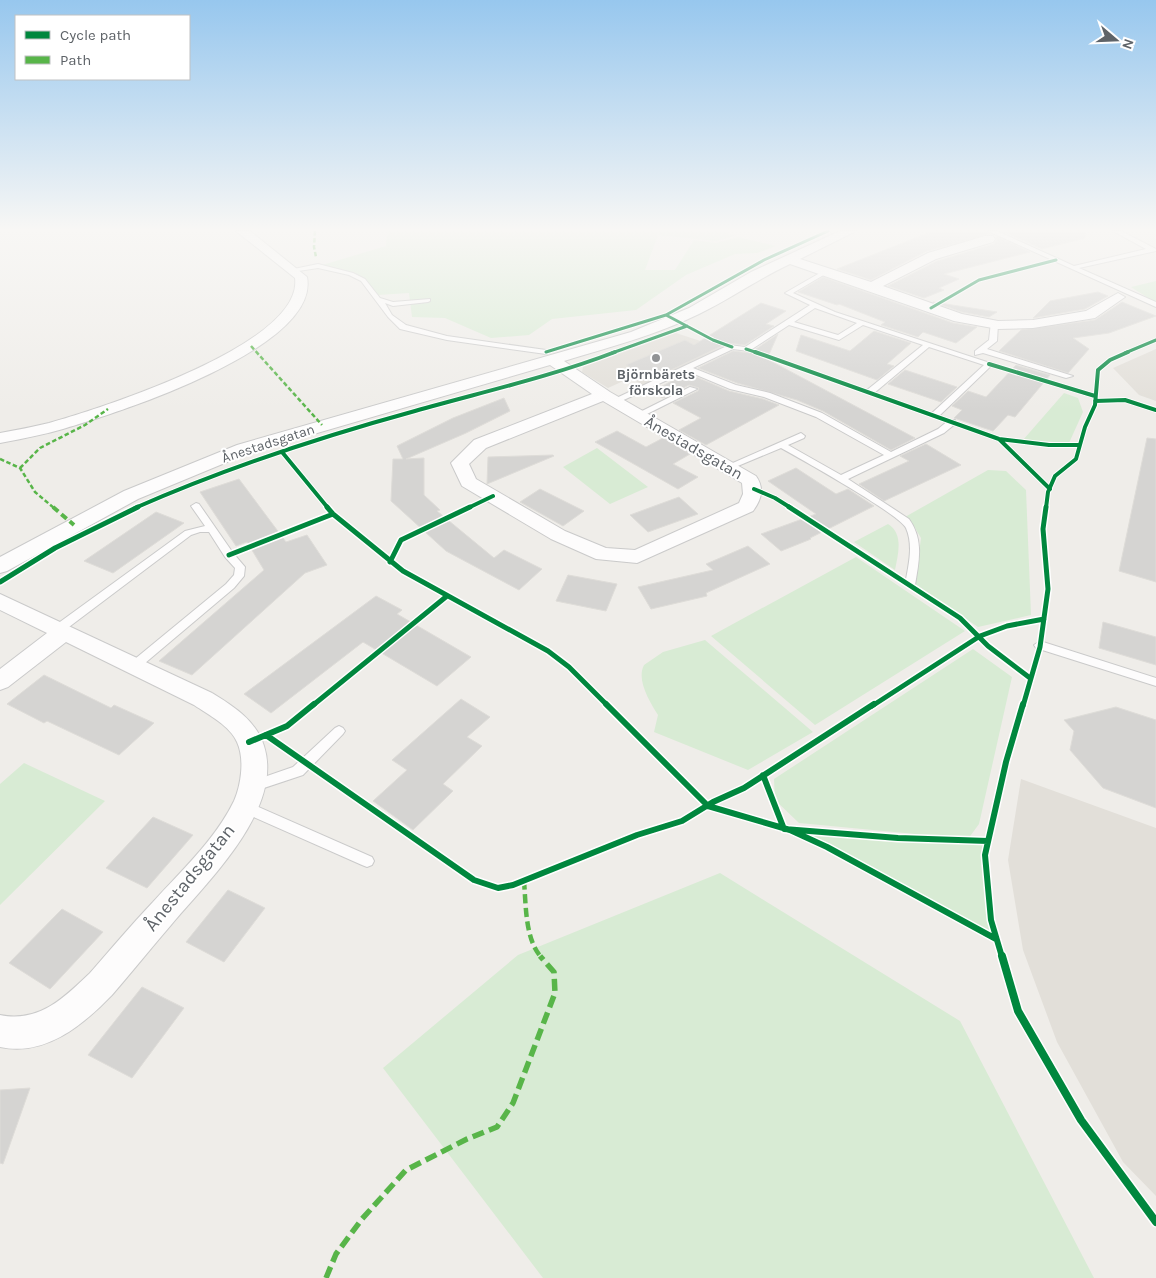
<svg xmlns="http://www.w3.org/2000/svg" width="1156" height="1278" viewBox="0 0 1156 1278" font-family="Karla,sans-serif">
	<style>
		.education { fill: #e2dfd9 }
		.green { fill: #d8ebd4 }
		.building { fill: #d5d4d2; stroke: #dedcd8 }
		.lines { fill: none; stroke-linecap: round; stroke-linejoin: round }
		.lane-casing { stroke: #cacaca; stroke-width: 2 }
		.street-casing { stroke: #cacaca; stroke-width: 2 }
		.lane { fill: #fdfcfc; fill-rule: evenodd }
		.street { fill: #fdfcfc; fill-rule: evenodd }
		.quiet-far3 { stroke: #58b549; stroke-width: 2.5; stroke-dasharray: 4.5 2.5; stroke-linecap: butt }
		.quiet-far2 { stroke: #58b549; stroke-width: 4; stroke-dasharray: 7 4; stroke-linecap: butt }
		.quiet-far1 { stroke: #58b549; stroke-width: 4.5; stroke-dasharray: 9 4.5; stroke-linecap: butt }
		.quiet { stroke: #58b549; stroke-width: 5.5; stroke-dasharray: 12 5.5; stroke-linecap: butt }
		.cycleway-far4-casing { stroke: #fff; stroke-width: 5 }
		.cycleway-far3-casing { stroke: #fff; stroke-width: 6 }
		.cycleway-far2-casing { stroke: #fff; stroke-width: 8 }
		.cycleway-far1-casing { stroke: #fff; stroke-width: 9 }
		.cycleway-casing { stroke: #fff; stroke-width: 11 }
		.cycleway-far4 { stroke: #00873e; stroke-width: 3 }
		.cycleway-far3 { stroke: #00873e; stroke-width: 4 }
		.cycleway-far2 { stroke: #00873e; stroke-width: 5 }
		.cycleway-far1 { stroke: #00873e; stroke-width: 6 }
		.cycleway { stroke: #00873e; stroke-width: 8 }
		.poi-dot { fill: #919395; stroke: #fff; stroke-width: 2 }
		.labels { text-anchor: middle; stroke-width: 4; stroke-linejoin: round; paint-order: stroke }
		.far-poi-label { font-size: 14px; font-weight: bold; fill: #5e6368; stroke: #fff }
		.far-street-label { font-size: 14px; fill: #5e6368; stroke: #fff }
		.street-label { font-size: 16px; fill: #5e6368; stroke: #fff }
		.near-street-label { font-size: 19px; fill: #5e6368; stroke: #fff }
	</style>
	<rect width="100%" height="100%" fill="#efede9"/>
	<path class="education" d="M676,333l49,16 -80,37 -15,-8 -22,10 -26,-16 1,-5z
		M1156,349v52l-17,-6 -26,-27z
		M1021,779l135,49v368l-33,-34 -66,-120 -34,-92 -15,-90z"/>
	<path class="green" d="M387,231h335l13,5 -19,5 -58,-6 -13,35h30l19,-30 22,3 22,-6 38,9 -19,7 -22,1 -49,21 -50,35 -84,9 -23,16 -38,3 -46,-20 -33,-1 -3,-24 -31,2 -18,-19 -41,-10 67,-20z
		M1156,281v22l-25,-16z
		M1064,393l14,5 5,14 -14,31 -46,-3z
		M597,448l51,39 -38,17 -47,-37z
		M988,470l18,1 20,19 5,125 -53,12 -63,-43 6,-46 -6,-10 -10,-11z
		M888,524c16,10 10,30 7,46l-41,-28z
		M856,557l109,74 -150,94 -104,-89z
		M705,640l108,92 -65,38 -94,-38 4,-17c-8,-13 -22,-35 -14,-50l19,-13z
		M973,649l39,28 -33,147 -11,15 -169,-16 -24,-23 -1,-21z
		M24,763l81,38 -105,104v-121z
		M790,830l108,8 90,3 3,79 5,19 -169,-92z
		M720,873l240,148 134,257h-551l-160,-210 135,-113z"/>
	<path class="building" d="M933,231h53l4,3 -63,17 -56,29 -34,-11z
		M1002,231h83v7l-43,11z
		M996,236l34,16 -86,22 15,5 -20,9 5,2 -20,8 -36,-12 49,-25 57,-17 3,-4z
		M823,277l130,46 24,4 -21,16 -33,-11 -5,5 -37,-12 4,-3 -46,-18 -2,1 -39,-13z
		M1098,292l10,4 -23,13 -52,9 17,-17z
		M933,302l64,10 -8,5 -27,-5z
		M1122,302l34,14 -47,17 -36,5 16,11 -21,24 -69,-22 22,-21 74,-10z
		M761,303l25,8 -20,13 8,2 -29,19 -17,-2 -76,36 -26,-14 59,-25 9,5z
		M874,331l37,12 -24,21 7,2 -17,14 -81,-29 5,-16 49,16z
		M778,334l-11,25 148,79 -24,12 -68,-39 -26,-11 -60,-17 -39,-15 35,-17 17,2z
		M1016,365l34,10 -35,42 -7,-2 -15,16 -39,-13 8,-8 -10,-4 16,-15 18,6z
		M905,370l52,17 -16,15 -53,-18z
		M687,373l42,18 34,8 16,6 -73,40 -27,-15 22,-12 -28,-15 25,-12 1,-3 -10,-3 -26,13 -12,-6z
		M504,398l6,13 -44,22 -60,26 18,-1v37l16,15 -3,1 57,47 10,-8 38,19 -23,21 -73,-39 -55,-50 2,-42h10l-6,-13 56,-28z
		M617,431l29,16 17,-9 27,16 -17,10 25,13 -20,12 -83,-47z
		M1147,438l9,1v143l-37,-11z
		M926,444l35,21 -77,36 -25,-17 50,-23 -9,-5z
		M553,455l1,1 -67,28 1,-27z
		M796,468l40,26 12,-5 26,17 -64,32 1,1 -30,12 -20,-17 55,-20 -48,-33z
		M239,479l47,63 21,-7 20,30 -22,8 -113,102 -33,-14 105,-91 -17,-28 -11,4 -36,-54z
		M540,489l44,22 -21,15 -43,-24z
		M679,497l19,17 -50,18 -18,-17z
		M156,512l28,11 -71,50 -29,-12z
		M748,546l22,18 -64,29 1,3 -56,13 -13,-22 75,-17 -7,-6z
		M568,575l49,9 -11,27 -50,-10z
		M376,596l26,14 -5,4 74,43 -34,29 -74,-44 -92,71 -27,-19z
		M1103,622l53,15v28l-57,-17z
		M44,675l67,33 3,-3 40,18 -35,32 -72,-34 -3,2 -37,-19z
		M461,699l29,18 -23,20 15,9 -39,38 10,7 -40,39 -40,-29 34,-31 -15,-10z
		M1116,707l40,13v88l-53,-20 -33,-38 4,-19 -10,-11z
		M153,817l40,18 -46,53 -41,-20z
		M228,890l37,18 -41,54 -38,-20z
		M62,909l41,23 -53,57 -41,-26z
		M142,987l42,21 -52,70 -44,-23z
		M30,1088l-27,76 -3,-1v-73z"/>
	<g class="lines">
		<g class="lane-casing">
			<path id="lane" d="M988,231h9l77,35 72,-17 -33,-18h8l35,18v2l-77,17 77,34v5z
				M318,264l35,9 12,6 15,19 13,4 37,-3v2l-2,1 -35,4 -8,-3 7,12 14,10 41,11 99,14 4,2 -4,2 -99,-14 -47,-11 -12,-12 -27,-36 -12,-6 -31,-7 -26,4 -3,-2z
				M825,270l2,1v2l-34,20 42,19 158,52 -55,53h-6v-4l52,-48 -55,-18 -56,47h-6v-4l56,-45 -60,-20 -24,15 -50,-15 -40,26 -16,-2 -40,19 43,17 34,8 52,20 69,39 47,-23 11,-9h6v4l-11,9 -96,46 61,40c15,21 10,42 6,66l-5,3 -5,-3c3,-18 9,-39 1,-57 -7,-14 -105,-69 -125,-80l-48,20h-6l-1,-2 75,-33 4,3 -1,2 -16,7 53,30 43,-20 -68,-38 -52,-20 -34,-8 -43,-18 -70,32 -7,-2 119,-56 16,2 65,-42 -25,-12zM815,308l42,15 -19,12 -44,-13z
				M991,322l7,2 -1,17 -10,8 86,27 -7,2 -83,-25 -8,2v-4l14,-11z
				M690,387l7,2 -56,28h-3l-4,-2z
				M196,503l3,1 34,49 12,14 -1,9 -10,12 -96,81h-8l-2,-3 2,-3 96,-79 8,-9 1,-7 -10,-11 -16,-25h-9l-9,3 -130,98h-8l-2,-3 2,-3 132,-96 20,-5 -14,-20z
				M1040,641l116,37v8l-120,-38 -2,-3z
				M339,726l4,2 2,3 -2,3 -40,41 -51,17 -5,-1 -2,-4 2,-4 46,-16 42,-39z
				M245,801l127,56 2,4 -2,4 -5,2 -5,-2 -122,-54 -2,-4 2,-4z"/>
		</g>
		<g class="street-casing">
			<path id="street" d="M236,231h14l57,46c14,71 -192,137 -244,152 -21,6 -42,10 -63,14v-10c16,-3 33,-6 49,-10 50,-14 255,-79 246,-145z
				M840,231h16l-56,28 71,23 57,-29 57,-17h8l2,3 -2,3 -57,17 -53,27 79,28 36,7 35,-1 53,-9 32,-18 7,4 -30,21 -62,10 -35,1 -44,-8 -164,-57c-32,15 -60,35 -91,50 -43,21 -89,33 -135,47l46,31 146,84c9,13 5,24 -3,35l-116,52 -41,-4 -45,-20 -89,-53 -11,-23 23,-23 118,-46 -42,-29 -301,88 -111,46 -131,72 -7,2v-16l124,-66 113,-46 394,-113 58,-24 62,-36zM603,401l139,82 1,11 -4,9 -104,47 -29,-2 -41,-17 -89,-52 -7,-15 17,-16z
				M0,594l212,99c21,13 44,27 52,53 20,63 -56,135 -93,179 -20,23 -39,47 -59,70 -29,30 -67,62 -112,52v-32c39,8 64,-17 90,-42 21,-24 41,-48 63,-71 28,-31 62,-62 81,-101 7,-16 11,-42 3,-59 -7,-16 -28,-27 -43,-37l-128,-63 -58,45 -8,3v-21l47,-36 -47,-23z"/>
		</g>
		<use href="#lane" class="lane"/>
		<use href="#street" class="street"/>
		<path class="quiet-far3" d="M315,231l-1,16 2,10
			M251,346l71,79
			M0,459l20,9 15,24 19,16
			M20,468l20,-20 45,-23 23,-16"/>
		<path class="quiet-far2" d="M53,507l21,18"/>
		<path class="quiet-far1" d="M524,881c2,24 1,58 17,76"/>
		<path class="quiet" d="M326,1278l10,-24 26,-35 44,-49 61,-31 30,-12 16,-24 42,-110 -1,-21 -14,-16"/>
		<g class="cycleway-far4-casing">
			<path id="cycleway-far4" d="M931,308l48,-28 77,-20
				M732,347l-19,-7 -47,-25 98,-55 64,-29
				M746,349l12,4
				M546,352l120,-37
				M612,353l75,-27
				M1125,353l31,-13"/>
		</g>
		<g class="cycleway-far3-casing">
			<path id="cycleway-far3" d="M755,352l244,87 50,6h30
				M989,364l106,32
				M1095,401l30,-1 31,10
				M999,439l51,50
				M282,452l46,56
				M754,489l21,9 16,10
				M135,508c91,-40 185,-71 280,-97 67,-19 135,-34 200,-59
				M468,508l25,-12
				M1046,508l2,-16 7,-16 21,-17 9,-32 10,-22 3,-35 12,-10 18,-8"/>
		</g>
		<g class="cycleway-far2-casing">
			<path id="cycleway-far2" d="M327,507l6,7 70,57 145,80 21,16 39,39
				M789,507l171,111 28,28 42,32
				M229,555l104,-41
				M390,562l11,-22 69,-33
				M0,582l55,-34 83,-41
				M312,706l135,-110
				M872,706l108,-70 27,-10 37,-7
				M1023,706l17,-59 8,-58 -5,-60 3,-22"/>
		</g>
		<g class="cycleway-far1-casing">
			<path id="cycleway-far1" d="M606,704l102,102 82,24 37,17 169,92
				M266,735l208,145 24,8 15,-3 124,-50 45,-14 31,-19 31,-14 130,-84
				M249,742l38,-16 27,-22
				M763,775l21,54 114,9 90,3
				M1002,957l-11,-37 -6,-65 21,-93 17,-58"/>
		</g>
		<g class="cycleway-casing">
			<path id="cycleway" d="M1002,956l16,55 63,109 75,102"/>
		</g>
		<use href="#cycleway-far4" class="cycleway-far4"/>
		<use href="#cycleway-far3" class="cycleway-far3"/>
		<use href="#cycleway-far2" class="cycleway-far2"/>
		<use href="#cycleway-far1" class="cycleway-far1"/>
		<use href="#cycleway" class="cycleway"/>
	</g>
	<linearGradient id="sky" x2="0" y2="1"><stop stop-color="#97c7ee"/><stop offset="0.56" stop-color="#f8f7f5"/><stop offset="1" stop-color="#f8f7f5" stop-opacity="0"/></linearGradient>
	<rect width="1156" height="410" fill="url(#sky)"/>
	<circle class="poi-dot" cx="656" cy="358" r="5"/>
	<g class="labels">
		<g class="far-poi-label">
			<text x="656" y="379">Björnbärets<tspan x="656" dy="16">förskola</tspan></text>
		</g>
		<g class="far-street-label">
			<text transform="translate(268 443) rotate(-18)" y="5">Ånestadsgatan</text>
		</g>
		<g class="street-label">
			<text transform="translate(694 447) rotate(30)" y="6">Ånestadsgatan</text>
		</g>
		<g class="near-street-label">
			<text transform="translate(189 877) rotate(-51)" y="7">Ånestadsgatan</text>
		</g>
	</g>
	<rect x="15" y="15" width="175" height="65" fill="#ffffff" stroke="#bfc1c3"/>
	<rect x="25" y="31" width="25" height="8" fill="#00873e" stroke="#bfc1c3"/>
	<text x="60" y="40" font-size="15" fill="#5e6368">Cycle path</text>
	<rect x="25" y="56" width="25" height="8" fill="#58b549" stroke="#bfc1c3"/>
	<text x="60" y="65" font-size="15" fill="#5e6368">Path</text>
	<g transform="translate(1116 40) rotate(109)" stroke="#ffffff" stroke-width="4" paint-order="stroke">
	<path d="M0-4L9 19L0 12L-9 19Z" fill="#5e6368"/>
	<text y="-8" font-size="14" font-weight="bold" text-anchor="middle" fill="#5e6368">N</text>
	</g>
</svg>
